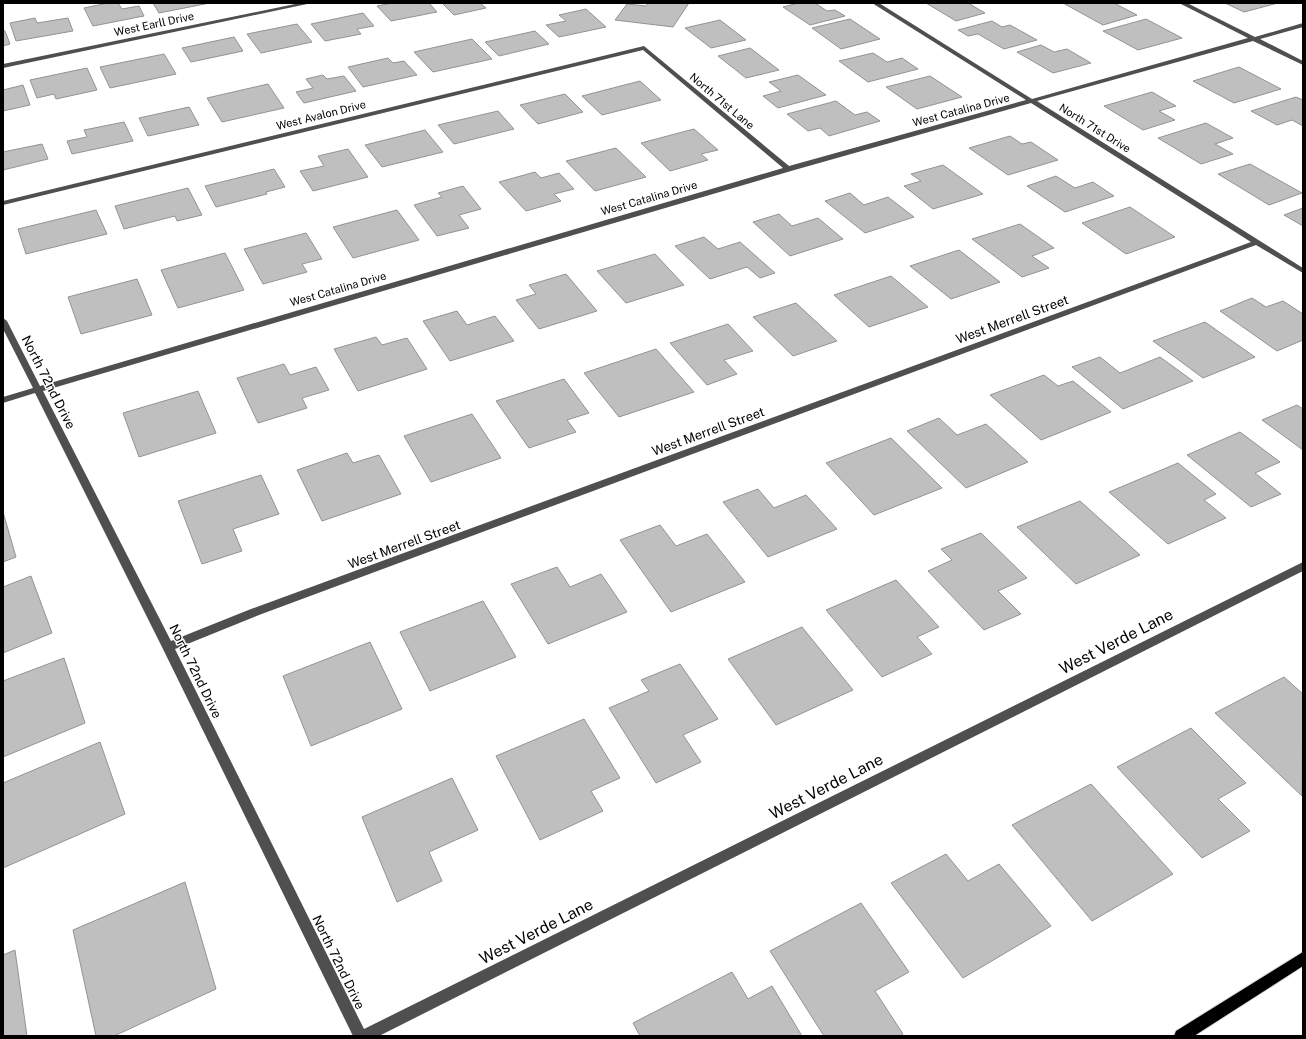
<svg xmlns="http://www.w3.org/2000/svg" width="1306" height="1039" viewBox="0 0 1306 1039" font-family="'Public Sans',sans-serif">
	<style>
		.building { fill: #bfbfbf; stroke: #939393 }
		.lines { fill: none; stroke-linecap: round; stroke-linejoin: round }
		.major-casing { stroke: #dbdbdb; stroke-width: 2 }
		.minor { fill: #4f4f4f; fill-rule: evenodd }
		.major { fill: #000; fill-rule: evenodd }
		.labels { text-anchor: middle; stroke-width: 3; stroke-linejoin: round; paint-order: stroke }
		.far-street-label { font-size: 11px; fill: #000; stroke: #fff }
		.street-label { font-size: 13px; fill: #000; stroke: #fff }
		.near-street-label { font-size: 16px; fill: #000; stroke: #fff }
	</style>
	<rect width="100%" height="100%" fill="#fff"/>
	<path class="building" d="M108,3h10l4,6 17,-3 5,10 -51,10 -9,-18z
		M153,3h57l-51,10z
		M392,3h37l8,9 -46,9 -14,-15z
		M442,3h38l6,5 -32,7z
		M648,3h41l-16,24 -58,-7 12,-16 19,2z
		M798,3h17l12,8 8,-1 10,6 -35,9 -27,-18z
		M926,3h42l17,10 -29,8z
		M1063,3h51l23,12 -34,10z
		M1225,3h53l-34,9z
		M586,9l20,18 -47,10 -13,-12 20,-4 -7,-6z
		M363,13l11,13 -17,3 4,5 -36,7 -14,-17z
		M35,18l2,5 31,-5 5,13 -57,10 -6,-18z
		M850,19l30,20 -39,10 -29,-21z
		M1146,19l36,19 -44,12 -35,-19z
		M720,20l26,20 -35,8 -26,-20z
		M992,21l10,6 8,-2 27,15 -33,9 -26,-15 -10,2 -10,-6z
		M297,24l15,18 -51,11 -14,-19z
		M3,31h2l5,13 -7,2z
		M535,31l14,13 -50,12 -14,-14z
		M234,37l9,14 -52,11 -9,-14z
		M472,39l20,20 -59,13 -19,-20z
		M1041,45l13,7 13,-3 24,14 -38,10 -36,-21z
		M750,48l29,22 -33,8 -28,-22z
		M873,53l14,9 15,-4 16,11 -50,13 -29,-21z
		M164,54l12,20 -66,14 -10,-21z
		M388,58l5,5 11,-2 13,14 -54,12 -15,-20z
		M1239,67l42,22 -47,14 -41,-22z
		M87,68l10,22 -41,9 -2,-5 -17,4 -7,-18z
		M323,75l4,4 17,-3 12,15 -52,12 -8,-11 17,-4 -7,-9z
		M798,75l28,20 -48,13 -15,-12 18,-5 -12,-9z
		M930,76l32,21 -45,12 -31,-22z
		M640,81l21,19 -59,15 -20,-19z
		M268,84l16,24 -62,14 -15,-24z
		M23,85l7,20 -27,6v-21z
		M1152,92l24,14 -17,5 16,9 -32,10 -39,-24z
		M565,94l18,18 -45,12 -18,-19z
		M1296,97l7,3v26l-11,-6 -15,5 -26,-14z
		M836,101l19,14 12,-3 13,9 -51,15 -9,-8 -12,3 -21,-17z
		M189,107l10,18 -51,11 -9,-18z
		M498,111l16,18 -60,15 -16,-19z
		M124,122l9,19 -61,13 -5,-13 20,-4 -3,-7z
		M1206,123l27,15 -18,6 18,10 -32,10 -43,-26z
		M694,129l24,21 -17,4 7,6 -38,11 -29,-28z
		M425,130l18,22 -61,15 -17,-22z
		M1010,136l12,8 9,-2 27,18 -50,15 -39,-27z
		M42,144l6,15 -45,11v-18z
		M616,148l30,29 -51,14 -29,-30z
		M348,149l20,28 -55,14 -13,-20 24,-5 -6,-10z
		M1250,164l52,29 -33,12 -51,-31z
		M943,165l40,29 -50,15 -29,-23 17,-5 -10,-7z
		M274,169l11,18 -19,5 1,2 -51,13 -11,-21z
		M535,172l6,6 18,-5 15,16 -20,5 7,7 -35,10 -27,-29z
		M1056,176l19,12 18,-6 21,14 -49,16 -38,-26z
		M463,186l18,23 -22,6 10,13 -32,8 -23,-31 28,-8 -4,-4z
		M188,188l14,27 -25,6 -2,-5 -51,13 -9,-23z
		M850,193l14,12 24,-8 26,20 -49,16 -40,-32z
		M1130,207l45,30 -49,17 -44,-31z
		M1303,208v18l-19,-11z
		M96,210l11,24 -81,20 -8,-25z
		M397,210l22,30 -66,18 -20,-31z
		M779,214l13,12 26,-8 25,21 -53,17 -37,-34z
		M1020,224l34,24 -22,8 17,12 -27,9 -50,-38z
		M306,233l16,26 -20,5 5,8 -44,12 -19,-35z
		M704,237l14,12 22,-7 35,31 -15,5 -13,-11 -37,12 -35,-33z
		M959,250l41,32 -49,17 -41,-33z
		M225,253l19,37 -66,18 -17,-38z
		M655,254l29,31 -58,18 -29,-32z
		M566,274l31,37 -58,18 -23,-29 20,-6 -7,-9z
		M891,276l37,31 -59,20 -35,-32z
		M137,279l15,36 -71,19 -13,-37z
		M1252,298l14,9 17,-6 20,13v26l-26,11 -57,-40z
		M796,303l41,38 -44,15 -40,-39z
		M457,311l10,14 28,-9 19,25 -64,20 -27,-40z
		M1205,322l50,35 -52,21 -50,-37z
		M728,324l25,27 -29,9 13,14 -30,11 -37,-42z
		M376,337l6,8 25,-7 20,31 -69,22 -24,-42z
		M656,349l38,43 -75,25 -35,-44z
		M1100,357l20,16 40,-16 33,24 -70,28 -51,-42z
		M284,364l6,11 26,-8 13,23 -27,8 5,10 -49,15 -21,-45z
		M1044,375l14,11 15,-5 38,31 -70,28 -51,-45z
		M564,379l25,34 -22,7 9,12 -47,16 -33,-47z
		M198,391l18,42 -77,24 -16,-44z
		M1297,405l6,4v41l-41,-30z
		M472,414l29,44 -70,24 -27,-46z
		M939,418l18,17 29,-11 42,38 -62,26 -59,-57z
		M1240,432l40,30 -25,11 26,21 -30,13 -64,-52z
		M891,438l51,50 -68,27 -48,-52z
		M347,453l6,10 26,-8 22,39 -79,27 -25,-51z
		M1178,463l38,31 -12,6 22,18 -58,26 -59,-52z
		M261,475l18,39 -46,15 9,22 -40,13 -24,-63z
		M758,489l16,19 32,-13 31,34 -69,28 -45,-55z
		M1080,501l60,54 -64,29 -59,-57z
		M3,512l13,45 -13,5z
		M660,525l16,21 31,-12 38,48 -74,30 -51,-72z
		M981,533l46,45 -29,13 23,23 -37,16 -56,-59 24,-11 -11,-11z
		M557,567l13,20 31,-13 26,38 -79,32 -37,-60z
		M31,576l21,57 -49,20v-66z
		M896,580l43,47 -22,10 15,17 -50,23 -56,-67z
		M483,601l33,56 -86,34 -30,-59z
		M802,627l51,63 -77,35 -48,-66z
		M370,642l32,67 -91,37 -28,-70z
		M64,658l21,65 -82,34v-76z
		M680,664l38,55 -35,16 18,27 -45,21 -47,-75 40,-17 -8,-11z
		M1284,677l19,17 -1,102 -87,-83z
		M584,719l36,59 -29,13 12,20 -63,29 -44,-84z
		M1191,728l55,55 -28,16 32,32 -48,27 -85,-91z
		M100,742l25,72 -122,54v-85z
		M452,778l26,52 -49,22 13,29 -45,21 -35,-85z
		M1091,784l82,90 -81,47 -80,-96z
		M946,854l22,27 31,-17 52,62 -88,52 -72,-95z
		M185,882l31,107 -102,47h-18l-23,-106z
		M861,903l48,69 -34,19 28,43 -4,2h-75l-54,-85z
		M15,950l12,86h-24v-81z
		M732,972l16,27 24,-13 30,50h-162l-7,-13z"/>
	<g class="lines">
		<g class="major-casing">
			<path id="major" d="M1303,952v14l-109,70h-20l2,-5z"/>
		</g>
		<path class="minor" d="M300,3h12l-309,65v-4z
			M872,3h7l153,96 216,-61 -69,-35h8l68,34 48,-14v4l-43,12 43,22v4l-50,-24 -216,60 266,167v5l-47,-28 -997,370 -84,34 189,380 939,-467v9l-924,465h-26l-191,-389 -127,-254 -32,10v-6l30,-9 -30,-59v-11l4,3 33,65 743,-218 -140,-118 -640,155v-4l641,-155 145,120 237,-66zM1031,103l220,139 -1000,367 -80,32 -128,-250 748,-220z"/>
		<use href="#major" class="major"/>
	</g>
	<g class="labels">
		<g class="far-street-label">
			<text transform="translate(154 24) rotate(-12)" y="4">West Earll Drive</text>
			<text transform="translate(722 101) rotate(40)" y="4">North 71st Lane</text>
			<text transform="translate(961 110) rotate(-15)" y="4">West Catalina Drive</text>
			<text transform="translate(321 115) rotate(-14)" y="4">West Avalon Drive</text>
			<text transform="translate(1095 128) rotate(32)" y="4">North 71st Drive</text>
			<text transform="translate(649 198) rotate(-16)" y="4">West Catalina Drive</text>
			<text transform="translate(338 289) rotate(-16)" y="4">West Catalina Drive</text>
		</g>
		<g class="street-label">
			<text transform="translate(1012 319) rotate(-20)" y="5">West Merrell Street</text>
			<text transform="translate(49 382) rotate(63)" y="5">North 72nd Drive</text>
			<text transform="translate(708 431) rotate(-20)" y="5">West Merrell Street</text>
			<text transform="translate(404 544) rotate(-20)" y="5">West Merrell Street</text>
			<text transform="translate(196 671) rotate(64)" y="5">North 72nd Drive</text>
			<text transform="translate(339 962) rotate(64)" y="5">North 72nd Drive</text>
		</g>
		<g class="near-street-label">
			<text transform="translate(1116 641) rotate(-27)" y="6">West Verde Lane</text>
			<text transform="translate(826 786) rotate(-27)" y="6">West Verde Lane</text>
			<text transform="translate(536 931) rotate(-27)" y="6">West Verde Lane</text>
		</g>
	</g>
	<rect width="1306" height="1039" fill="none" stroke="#000000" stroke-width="8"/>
</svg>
